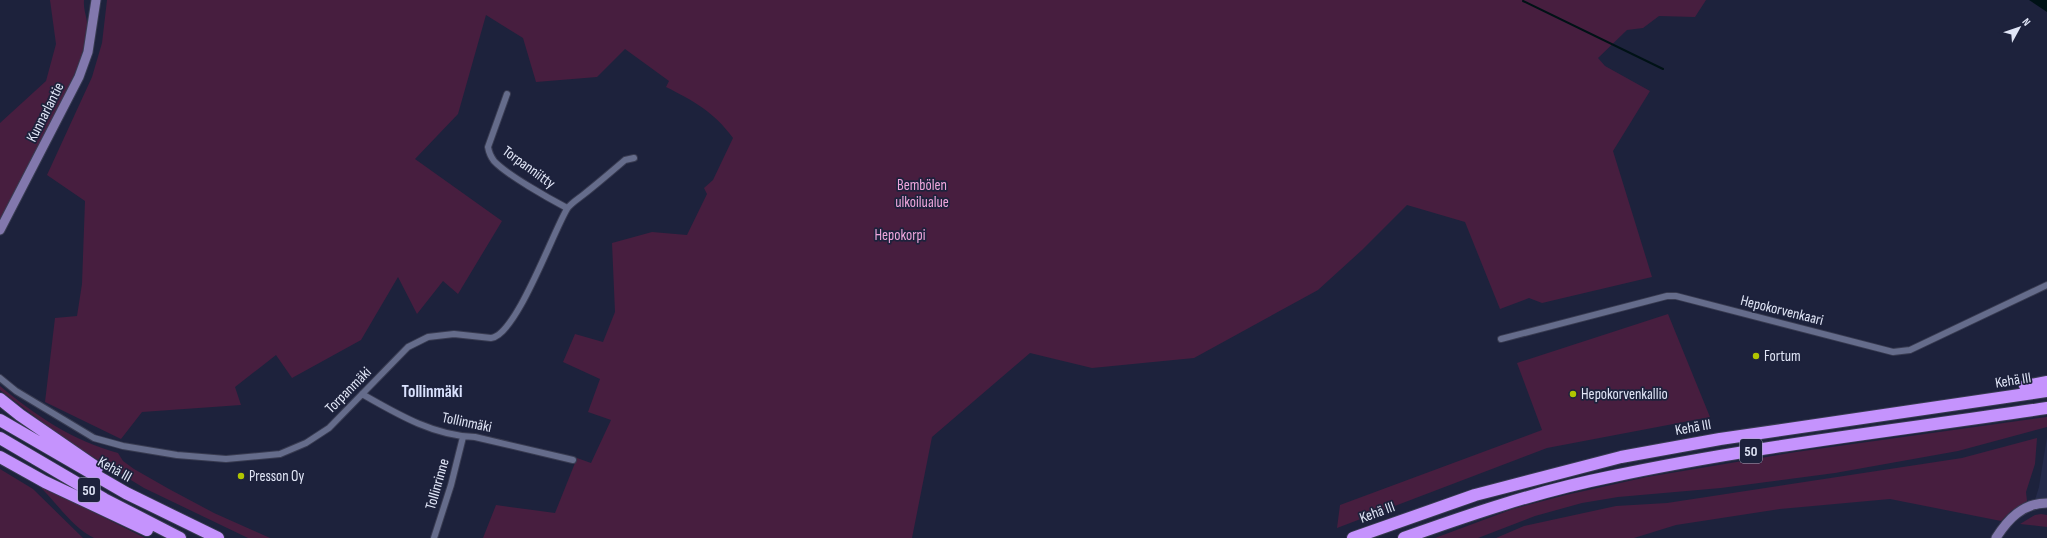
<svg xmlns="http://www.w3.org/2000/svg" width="2047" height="538" viewBox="0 0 2047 538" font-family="'Sofia Sans Condensed',sans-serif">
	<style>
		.built { fill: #252b4b }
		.green { fill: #471e3f }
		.water { fill: #001216 }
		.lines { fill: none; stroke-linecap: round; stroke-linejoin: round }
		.stream { stroke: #001216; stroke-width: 2 }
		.street-casing { stroke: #383b51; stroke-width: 8 }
		.secondary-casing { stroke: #383b51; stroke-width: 11 }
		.highway-casing { stroke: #383b51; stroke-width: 14 }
		.street { stroke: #656c8b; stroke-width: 6 }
		.secondary { stroke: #8278ad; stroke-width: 9 }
		.highway { stroke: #c593fd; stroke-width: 12 }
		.poi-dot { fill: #b1c500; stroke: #1d223c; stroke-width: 1.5 }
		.labels { text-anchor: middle; stroke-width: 3.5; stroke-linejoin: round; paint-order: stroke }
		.shield { fill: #1d223c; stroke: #a6abbf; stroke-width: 1 }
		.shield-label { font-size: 14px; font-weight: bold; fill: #e1e6f7 }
		.street-label { font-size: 15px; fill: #e1e6f7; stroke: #1d223c }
		.park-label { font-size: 15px; fill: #eea6dc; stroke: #1d223c }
		.poi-label { font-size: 15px; fill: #e1e6f7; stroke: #1d223c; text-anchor: start }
		.quarter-label { font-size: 17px; font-weight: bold; fill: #dae2fe; stroke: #1d223c }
	</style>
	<rect width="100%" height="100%" fill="#1d223c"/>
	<path class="built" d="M2047,437v61l-12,2 4,-13z"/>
	<path class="green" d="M50,0h34c-1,12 5,20 3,33 -5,32 -23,64 -38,93 -16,32 -33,64 -49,96v-99l46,-42 10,-37z
		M107,0h1599l-11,17 -36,-1 -16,12 -16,2 -29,28 7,8 45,25 -37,60 39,126 -110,26 -13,-5 -29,11 -35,-87 -58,-17 -45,45 -44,40 -124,68 -102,10 -62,-15 -98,84 -20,101h-429l13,-33 59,8 22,-55 14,5 20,-43 -23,-8 12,-33 -37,-17 12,-28 28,8 12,-30 -3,-69 40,-11 35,3 20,-41 -3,-6 9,-8 20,-42c-19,-26 -39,-37 -67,-51l3,-6 -44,-32 -28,28 -61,5 -13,-44 -37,-23 -28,99 -43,45 87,62 -44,73 -15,-13 -26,33 -19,-37 -37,63 -69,38 -16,-23 -41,32 6,18 -99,7 -21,27 -76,-37 10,-84 22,-2 5,-32 3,-83 -38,-26 45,-98 10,-34z
		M1668,314l42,103 -163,31 -210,80 3,-23 202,-75 -25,-67z
		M0,386c35,29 73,55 118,67l5,8 11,8 35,20 45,24 56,25h-22l-104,-50 -77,-47 -67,-51z
		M2047,417v10l-89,24 -123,22 -114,15 -103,9 -36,6 -47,13 -57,22h-43l78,-29 53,-14 81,-18 149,-25z
		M2037,438l-2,26 -9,28 1,9 -16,10 -10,10 -111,-22 -110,10 -104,16 -42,13h-138l28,-12 92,-20 51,-3 295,-45z
		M0,469l33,20 50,49h-83z
		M37,484l108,54h-51c-23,-11 -38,-37 -57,-54z
		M2041,514l6,1v12l-27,-3 15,-9z"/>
	<path class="water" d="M2029,0h18v12z"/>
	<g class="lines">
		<path class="stream" d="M1523,1l140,68"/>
		<g class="street-casing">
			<path id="street" d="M507,94l-19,53c1,6 3,10 6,14 13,14 56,38 73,47
				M1501,339l166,-43h9l217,56 17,-2 137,-65
				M0,378l16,13 78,47 29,8 54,9 49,4 54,-5 26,-11 23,-15 79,-81 20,-10 26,-3 37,4c25,-2 62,-106 76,-129 3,-5 11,-10 16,-14 14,-11 28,-23 42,-35l9,-2
				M362,394c35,20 72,42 113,43l98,23
				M434,538l17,-53 12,-48"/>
		</g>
		<g class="secondary-casing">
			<path id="secondary" d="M0,230l79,-153 9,-25 8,-52
				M1996,538c12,-19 27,-35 51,-35"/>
		</g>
		<g class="highway-casing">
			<path id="highway" d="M2025,386l22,-4
				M0,399l20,16 77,53
				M0,420l126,73 92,45
				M0,438l104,61 76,39
				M0,457l45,25 102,48
				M1353,538l122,-43 146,-38 99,-18 327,-48
				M1404,538c67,-24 135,-47 205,-61 145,-31 292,-47 438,-69"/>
		</g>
		<use href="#street" class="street"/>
		<use href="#secondary" class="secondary"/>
		<use href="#highway" class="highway"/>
	</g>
	<g class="poi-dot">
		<circle cx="1756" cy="356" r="4"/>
		<circle cx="1573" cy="394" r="4"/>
		<circle cx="241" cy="476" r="4"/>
	</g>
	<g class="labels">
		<g class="shield">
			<rect x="1740" y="439" width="22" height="24" rx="3"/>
			<rect x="78" y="478" width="22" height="24" rx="3"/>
		</g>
		<g class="shield-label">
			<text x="1751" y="456">50</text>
			<text x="89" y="495">50</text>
		</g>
		<g class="street-label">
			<text transform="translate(45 112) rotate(-63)" y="5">Kunnarlantie</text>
			<text transform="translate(529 167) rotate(36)" y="5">Torpanniitty</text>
			<text transform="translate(1782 310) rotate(14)" y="5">Hepokorvenkaari</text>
			<text transform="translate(2013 380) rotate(-9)" y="5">Kehä III</text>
			<text transform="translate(348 390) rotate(-45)" y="5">Torpanmäki</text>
			<text transform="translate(467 422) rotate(12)" y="5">Tollinmäki</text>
			<text transform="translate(1693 427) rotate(-10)" y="5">Kehä III</text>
			<text transform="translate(115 469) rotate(29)" y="5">Kehä III</text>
			<text transform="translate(437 484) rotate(-74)" y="5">Tollinrinne</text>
			<text transform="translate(1377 512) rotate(-20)" y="5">Kehä III</text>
		</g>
		<g class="park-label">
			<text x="922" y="190">Bembölen<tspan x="922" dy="17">ulkoilualue</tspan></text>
			<text x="900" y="240">Hepokorpi</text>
		</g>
		<g class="poi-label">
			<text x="1764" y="361">Fortum</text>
			<text x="1581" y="399">Hepokorvenkallio</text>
			<text x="249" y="481">Presson Oy</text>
		</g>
		<g class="quarter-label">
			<text x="432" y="397">Tollinmäki</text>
		</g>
	</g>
	<g transform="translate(2019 28) rotate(50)" stroke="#1d223c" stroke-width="3" paint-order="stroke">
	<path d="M0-3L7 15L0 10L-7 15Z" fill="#e1e6f7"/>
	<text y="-6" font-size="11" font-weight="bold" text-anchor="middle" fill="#e1e6f7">N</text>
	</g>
</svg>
